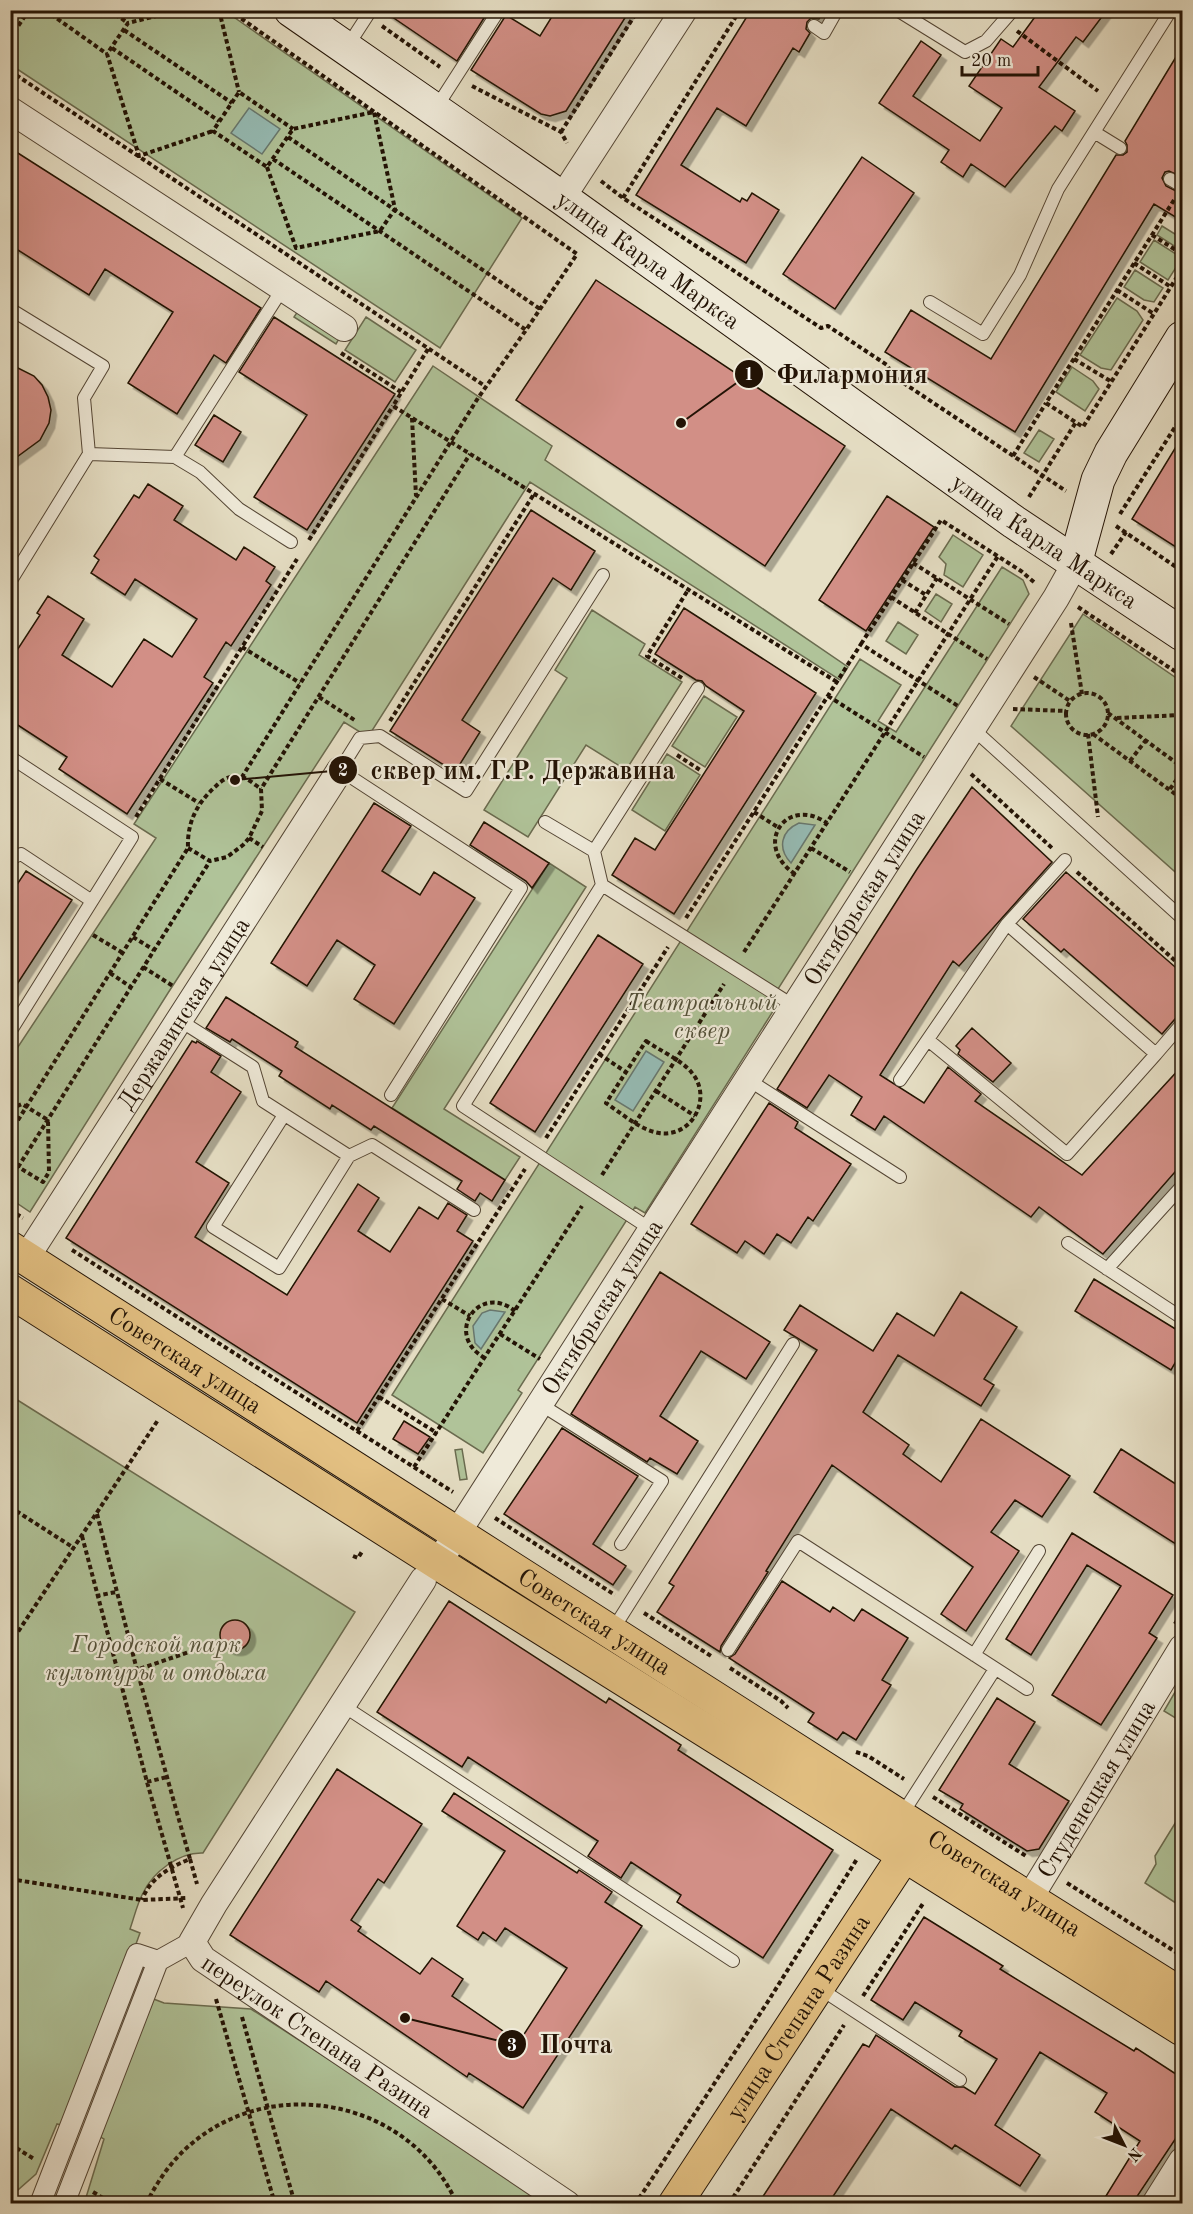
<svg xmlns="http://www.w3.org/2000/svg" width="1193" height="2214" viewBox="0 0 1193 2214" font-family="'Old Standard TT',serif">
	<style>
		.green { fill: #b0c399; stroke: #6a6b4f; stroke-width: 1.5 }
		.water { fill: #96bcb5; stroke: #68786f; stroke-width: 1.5 }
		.building { fill: #d28f86; stroke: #231305; stroke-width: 1.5; filter: url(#shadow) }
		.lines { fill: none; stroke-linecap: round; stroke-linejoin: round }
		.service-casing { stroke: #544635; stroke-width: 14 }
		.pedestrian-casing { stroke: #544635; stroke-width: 22 }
		.minor-casing { stroke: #544635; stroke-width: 28 }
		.secondary-casing { stroke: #231305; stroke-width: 35 }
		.primary-casing { stroke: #231305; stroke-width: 35 }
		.path { stroke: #231305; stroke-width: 4; stroke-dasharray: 4.5 3; stroke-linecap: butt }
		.service { stroke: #efead9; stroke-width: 12 }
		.pedestrian { stroke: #efead9; stroke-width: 20 }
		.minor { stroke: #efead9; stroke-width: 26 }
		.secondary { stroke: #efead9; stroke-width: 33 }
		.primary { stroke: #e3c082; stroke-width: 33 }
		.labels { text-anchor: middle; stroke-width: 4.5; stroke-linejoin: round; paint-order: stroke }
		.street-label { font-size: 24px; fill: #231305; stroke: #efead9 }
		.park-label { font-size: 24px; font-style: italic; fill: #545139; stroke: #efead9 }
		.leader { fill: none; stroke: #231305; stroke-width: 2 }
		.callout-dot { fill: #231305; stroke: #efead9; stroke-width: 2 }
		.mark-label { font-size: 18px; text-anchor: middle; font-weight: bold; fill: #fff }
		.callout-label { font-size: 26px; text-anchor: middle; font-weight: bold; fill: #231305; stroke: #efead9; stroke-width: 4.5; stroke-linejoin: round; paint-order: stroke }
	</style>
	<defs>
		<filter id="shadow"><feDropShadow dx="5.5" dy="5.5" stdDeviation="0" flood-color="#0004"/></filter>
	</defs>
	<rect width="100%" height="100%" fill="#e6dfc5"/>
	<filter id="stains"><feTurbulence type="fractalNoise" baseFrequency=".00333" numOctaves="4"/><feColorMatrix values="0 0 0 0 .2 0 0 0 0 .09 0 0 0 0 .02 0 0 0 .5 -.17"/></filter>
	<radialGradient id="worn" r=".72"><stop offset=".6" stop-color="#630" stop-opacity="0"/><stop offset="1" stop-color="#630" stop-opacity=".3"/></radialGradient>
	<path class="green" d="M10,11h215l297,207 -82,130 -429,-283z
		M1162,226l16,10 4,-6v21l-25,-16z
		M1154,240l28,18 -14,22 -28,-18z
		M1135,270l28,18 -9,14 -10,-2 -20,-13z
		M1117,298l20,13 6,9 -32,50 -10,-2 -21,-13z
		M302,305l41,27 -7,12 -42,-27z
		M366,317l50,33 -21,32 -50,-32z
		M433,366l119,80 -7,14 303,207 -8,13 -310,-198 -162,255 -24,-15 -176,271 -138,219 -19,-13 -1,-140 146,-221 -22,-14z
		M1072,367l21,14 6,8 -14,22 -29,-19z
		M1039,430l15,9 -15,23 -15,-9z
		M953,535l30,20 -20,32 -19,-12 2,-11 -7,-7z
		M1002,567l21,13 6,14 -260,409 6,5 -130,205 -10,-6 -117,183 4,3 -39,60 -91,-58 468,-736 41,26 -23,36 18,11z
		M936,594l16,10 -11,18 -16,-11z
		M592,610l53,34 -6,11 43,27 -56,88 -40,-25 -58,92 -44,-27 83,-132 -12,-8z
		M1083,614l99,68v196l-171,-152z
		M898,622l20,13 -12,19 -20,-13z
		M704,696l33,21 -32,50 -33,-21z
		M667,754l33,21 -35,56 -33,-21z
		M549,863l37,24 -142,222 76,48 -15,23 -113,-72z
		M11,1396l344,216 -152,241c-24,-1 -50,19 -60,40 -6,11 -9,25 -13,36l10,4 -71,194 -12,-3 -21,50 -25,22z
		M462,1449l5,30 -7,1 -5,-30z
		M1182,1680v42l-18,-11z
		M1182,1812v95l-37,-24 11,-19 -1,-8z
		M151,1998l13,5 87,6 300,194 -467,1 20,-65 -7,-4z"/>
	<path class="water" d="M249,108l31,21 -18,25 -31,-21z
		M799,823l16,2 -24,38c-14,-15 -10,-32 8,-40z
		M646,1051l18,11 -31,49 -18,-11z
		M490,1310l15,2 -24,37 -6,-6 -2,-17 9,-13z"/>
	<path class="building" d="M382,10h107l-32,51z
		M556,10h74l-64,101 -16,5 -9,-2 -70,-44 35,-55 34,21z
		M751,10h73l-5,9 -8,-1 -4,4 -1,7 4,4 -11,19 -6,-4 -47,78 -29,-18 -36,57 59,37 2,-4 5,3 5,-8 27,17 -33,53 -110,-68z
		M1040,10h67l-24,32 -7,-5 -37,50 36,24 -13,20 -7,-5 -50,61 -34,-23 -8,13 -22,-15 8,-12 -70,-47 42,-62 20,14 -28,41 67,45 22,-33 -33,-22 32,-47 12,8z
		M1182,47v130l-13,-6 -4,1 -3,6 4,8 16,8v27l-28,-17 -139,228 -130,-80 26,-42 80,49 125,-204h7l4,-3v-7l-2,-4z
		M10,148l251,160 -35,55 -12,-8 -37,59 -49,-31 45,-71 -68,-43 -16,26 -79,-50z
		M862,157l52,36 -79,116 -52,-35z
		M596,280l249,166 -80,120 -249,-166z
		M274,317l121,77 -88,136 -53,-33 53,-82 -68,-43z
		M10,364l24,12 8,9 6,12 3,13 -2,13 -9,17 -30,22z
		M214,415l27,17 -18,30 -28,-17z
		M1182,437v114l-50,-32z
		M148,484l35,22 -9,14 62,40 8,-13 31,20 -9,14 5,4 -40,61 -5,-4 -22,35 9,6 -86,131 -68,-45 8,-12 -57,-37v-59l30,-46 -3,-2 11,-17 36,23 -22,36 50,32 32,-48 28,18 25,-38 -62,-40 -10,16 -34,-22 8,-13 -5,-4 40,-61 5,3z
		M887,496l47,31 -68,104 -47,-31z
		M531,510l64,41 -24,39 -18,-12 -91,142 18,12 -25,40 -65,-41z
		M684,608l132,85 -142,221 -62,-39 23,-37 20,12 89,-139 -38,-25 -4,-5 -6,-1 -41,-26z
		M972,787l80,75 -93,104 -6,-5 -73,114 44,28 24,-36 33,27 -6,7 107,74 100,-109v98l-79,90 -64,-47 -8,10 -147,-101 -9,14 -24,-15 11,-18 -33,-22 -22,33 -30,-19 140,-220z
		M374,803l37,23 -29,45 38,24 14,-23 41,26 -81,126 -40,-25 21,-34 -38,-25 -30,46 -36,-23z
		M484,822l65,41 -17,25 -6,-7 -56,-36z
		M26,871l46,29 -62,95v-100z
		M1066,872l116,101v44l-7,2 -13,15 -98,-85 -3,3 -38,-33z
		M598,935l45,29 -108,168 -45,-29z
		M226,997l72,45 -3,5 210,133 -13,21 -12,-8 -5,8 -18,-12 5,-8 -88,-55 -3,4 -39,-25 -2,4 -51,-33 3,-5 -50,-32 -2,3 -24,-14z
		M972,1028l39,35 -18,19 -35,-28 2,-4 -4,-4z
		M192,1041l4,2 1,-2 24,15 -10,16 30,20 -45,70 33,21 -34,54 92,58 71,-111 21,14 -21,33 32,21 29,-45 19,12 10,-16 19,12 -10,16 16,10 -116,182 -291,-185z
		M769,1103l29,19 -3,6 56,36 -38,57 -5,-4 -17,26 -14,-9 -13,20 -19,-13 -8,12 -46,-29z
		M660,1272l110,70 -24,37 -45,-28 -41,65 38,25 -21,33 -27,-16 -3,4 -76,-48z
		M1094,1279l88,54v18l-11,19 -96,-59z
		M961,1292l56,35 -33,52 10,6 -13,21 -83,-51 -35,57 46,33 -6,9 38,28 40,-63 89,57 -28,41 -27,-17 -24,32 28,19 -53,80 -25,-17 32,-47 -141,-102 -66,106 2,1 -47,74 -1,6 -63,-40 17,-26 -5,-3 148,-233 -33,-20 16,-25 73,46 24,-38 37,23z
		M404,1421l26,16 -12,17 -25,-15z
		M562,1428l76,48 -45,68 33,22 -13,19 -109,-71z
		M1121,1449l61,39v60l-88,-56z
		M1072,1533l101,62 -24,38 8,5 -56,87 -49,-30 69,-109 -34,-21 -56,90 -25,-16z
		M782,1581l48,31 3,-5 21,14 8,-12 46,29 -26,42 9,5 -35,55 -13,-8 -6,8 -29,-18 6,-9 -85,-55 6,-4z
		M449,1601l157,102 3,-5 72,47 -3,5 155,100 -70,108 -86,-56 4,-7 -50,-33 -10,16 -33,-22 10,-15 -130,-84 -6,10 -85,-55z
		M220 1635a15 15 0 1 1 30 0a15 15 0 1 1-30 0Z
		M997,1698l38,24 -26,42 60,37 -30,48 -12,2 -67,-42 3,-5 -24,-14z
		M337,1769l85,55 -38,59 -6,-4 -27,41 10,7 -3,4 62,43 12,-16 31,21 -11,17 67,46 48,-74 -62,-40 -9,13 -13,-9 -5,8 -21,-14 48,-75 -63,-40 12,-18 123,80 2,-3 33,22 -7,10 37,24 -119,182 -54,-35 -2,4 -141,-96 -7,11 -89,-57z
		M924,1917l79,49 -3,3 134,82 2,-3 46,30v51l-50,75h-31l39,-63 -45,-29 12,-19 -67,-41 -45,73 45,30 -20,31 -65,-41 -3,4 -61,-40 -63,95h-70l105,-160 6,3 7,-12 79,52h9l11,7 22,-35 -38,-23 3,-5 -47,-29 -12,18 -32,-20z"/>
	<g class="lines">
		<g class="service-casing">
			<path id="service" d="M897,10l68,42 21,-11 27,-31
				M814,26l10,7 13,-23
				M347,47l24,-37
				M436,108l63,-98
				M1094,132l26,16
				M1170,179l12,7
				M283,288l-108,169 25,15 39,37 52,33
				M930,302l53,32 37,-59 38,-86 113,-179
				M10,309l93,57 -19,32 5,56 -79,128
				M89,454l86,3
				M972,728l210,190
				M10,757l122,80 -122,195
				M545,822l49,29 104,-163
				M594,851l8,34 192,121
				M10,859l11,-5 71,47
				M602,885l-139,221 189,124
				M179,1020l74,47 10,34 86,55 -70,112 -66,-41 71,-112
				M928,1040l139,114 89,-100 -149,-130
				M1156,1054l25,-29
				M747,1079l153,98
				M900,1080l107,-156 58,-64
				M391,1095l130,-207 -181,-118 20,-32 20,-2 86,55 137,-216
				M349,1156l23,-11 102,65
				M1068,1243l114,75
				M1107,1269l75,-83
				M540,1404l122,77 -41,63
				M612,1631l181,-287
				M728,1650l70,-109 229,148
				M974,1655l65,-104
				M342,1705l391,256
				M901,1816l94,-147
				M819,1988l141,92"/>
		</g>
		<g class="pedestrian-casing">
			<path id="pedestrian" d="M40,2204l97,-250 21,7
				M64,2204l94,-243 34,-19"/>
		</g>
		<g class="minor-casing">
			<g id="minor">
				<path d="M10,110l334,218"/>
				<path d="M562,198l122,-188"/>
				<path id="s1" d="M26,1258l314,-488"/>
				<path id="s2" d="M438,1563l618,-965 19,-34"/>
				<path id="s3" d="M423,1580l-209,324 -22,38 11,17 364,245"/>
				<path id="s4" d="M1029,1899l153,-251"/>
				<path d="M1155,2204l27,-43"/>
			</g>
		</g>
		<g class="secondary-casing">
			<g id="secondary">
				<path id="s5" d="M291,10l271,188 452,324 168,112"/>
				<path d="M1075,564l23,-84 13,-27 71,-115"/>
			</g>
		</g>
		<g class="primary-casing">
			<g id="primary">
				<path id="s6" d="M10,1248l1019,651 153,96"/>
				<path d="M10,1291l428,272 744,466"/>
				<path id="s7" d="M675,2204l240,-365"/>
			</g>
		</g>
		<path class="path" d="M45,10l62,44
			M109,10l19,13
			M180,10l-52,13 -21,31 32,102 74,-25
			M219,10l20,82
			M229,10l348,244 -51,76 -48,68 -236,379
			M382,26l58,41
			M124,30l108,73
			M1017,31l81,60
			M10,38l19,-28
			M112,48l107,73
			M10,71l475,315
			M472,86l89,46 6,11
			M561,132l77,-122
			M288,137l252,172
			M273,159l253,171
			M267,167l29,81 84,-17 15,-22 -21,-97 -81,17 -26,38 -54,-36 26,-39 54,37
			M601,181l22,17 198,130 7,-2 59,39 6,11 173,115
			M623,198l117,-188
			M1174,200l-128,203 37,24 99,-158
			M1152,235l30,19
			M1134,263l37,24
			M1117,290l37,24
			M428,349l-35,57 444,276
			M341,353l60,39
			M1074,359l38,23
			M412,418l4,78
			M1013,456l33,-53
			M1029,497l47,-75
			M1120,514l62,-98
			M1116,526l66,45
			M309,540l84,-134
			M1111,554l15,-22
			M913,563l96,61
			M902,580l24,15
			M891,597l96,62
			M1078,607l104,69
			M915,613l22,-35
			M1071,623l11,71
			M861,644l80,-124 80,51 14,12
			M242,647l58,36
			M1034,677l36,24
			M682,678l-35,-22 41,-66
			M1066 714a21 21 0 1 1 42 0a21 21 0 1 1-42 0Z
			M828,696l96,61
			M319,697l37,24
			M1013,709l53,2
			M1108,713l74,54
			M1117,718l65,-3
			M390,721l144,-227
			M1088,734l10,83
			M1093,734l89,65
			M677,755l23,15
			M1130,761l16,-21
			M971,774l81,74
			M160,779l39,24
			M1170,789l12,-17
			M754,812l25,16
			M136,817l161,-258
			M249,838l14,9
			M188,848l22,13 17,-4 16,-12 6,-7 13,-27 -1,-22 209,-335
			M811,848l39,24
			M1077,872l105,95
			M795,874c-43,-29 -9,-79 32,-51
			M686,918l175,-274 97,62
			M93,935l30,18
			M133,937l21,13
			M744,952l254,-396
			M143,967l30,19
			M110,973l21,14
			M646,1041c13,9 37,20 46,32 21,25 0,65 -33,60 -19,-3 -38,-20 -53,-30z
			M599,1054l27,18
			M656,1091l39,25
			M10,1109l12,-5 26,16 1,52 -6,10 -33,-20
			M10,1133l178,-285c-1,-26 9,-45 28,-62 6,-6 15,-12 25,-9 7,1 14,8 20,12
			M546,1138l122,-191
			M602,1175l122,-191
			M10,1180l200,-319
			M10,1210l13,8
			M72,1250l381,242
			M442,1299l28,17
			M500,1334l40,25
			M485,1358c-42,-23 -6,-76 30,-47
			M379,1397l58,36
			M357,1431l168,-262
			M414,1467l168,-261
			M10,1507l64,41
			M97,1514l40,156 53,189c-20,8 -40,19 -48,41
			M495,1518l120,77
			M82,1536l65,246 36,126
			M353,1556l5,2 5,-8
			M96,1596l20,-4
			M644,1613l67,43
			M1175,1624l7,-12
			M10,1644l148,-224
			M730,1668l51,33 7,7
			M119,1676l99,-34
			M856,1752l12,4 36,23
			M147,1782l20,-5
			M933,1797l93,59
			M190,1859l7,25
			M10,1879l132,21 46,-2
			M1067,1883l115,73
			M863,1996l61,-94
			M216,1999l59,205
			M242,2017l53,187
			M10,2144l24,15
			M93,2192l20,12
			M146,2204c11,-22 25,-43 44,-59 84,-73 222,-44 267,59
			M634,2204l8,-10 125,-191 90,-144
			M729,2204l115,-179"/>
		<use href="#service" class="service"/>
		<use href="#pedestrian" class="pedestrian"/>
		<use href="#minor" class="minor"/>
		<use href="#secondary" class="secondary"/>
		<use href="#primary" class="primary"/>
	</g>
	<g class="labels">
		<g class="street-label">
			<text dy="8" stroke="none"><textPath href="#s5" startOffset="436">улица Карла Маркса</textPath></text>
			<text dy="8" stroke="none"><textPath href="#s5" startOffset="922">улица Карла Маркса</textPath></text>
			<text dy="8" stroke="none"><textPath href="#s2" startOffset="790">Октябрьская улица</textPath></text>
			<text dy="8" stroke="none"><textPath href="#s1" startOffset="291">Державинская улица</textPath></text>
			<text dy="8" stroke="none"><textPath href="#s2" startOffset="304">Октябрьская улица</textPath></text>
			<text dy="8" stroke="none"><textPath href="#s6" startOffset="208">Советская улица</textPath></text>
			<text dy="8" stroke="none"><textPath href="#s6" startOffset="694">Советская улица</textPath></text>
			<text dy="8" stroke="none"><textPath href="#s4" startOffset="129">Студенецкая улица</textPath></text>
			<text dy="8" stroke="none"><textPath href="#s6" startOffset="1180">Советская улица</textPath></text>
			<text dy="8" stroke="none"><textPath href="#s7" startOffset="224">улица Степана Разина</textPath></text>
			<text dy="8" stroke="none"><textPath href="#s3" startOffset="588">переулок Степана Разина</textPath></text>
		</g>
		<g class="park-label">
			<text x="702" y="1010">Театральный<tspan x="702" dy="28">сквер</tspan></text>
			<text x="156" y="1652">Городской парк<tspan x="156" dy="28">культуры и отдыха</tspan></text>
		</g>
	</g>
	<path class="leader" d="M681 423L749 374M235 780L343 770M405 2018L512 2044"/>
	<g class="callout-dot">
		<circle cx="681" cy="423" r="6"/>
		<circle cx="235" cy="780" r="6"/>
		<circle cx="405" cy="2018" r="6"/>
		<circle cx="749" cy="374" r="15"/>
		<circle cx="343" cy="770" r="15"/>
		<circle cx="512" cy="2044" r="15"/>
	</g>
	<g class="mark-label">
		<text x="749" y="380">1</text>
		<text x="343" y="776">2</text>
		<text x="512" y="2051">3</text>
	</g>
	<g class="callout-label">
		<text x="852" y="383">Филармония</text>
		<text x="523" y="779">сквер им. Г.Р. Державина</text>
		<text x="576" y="2053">Почта</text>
	</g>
	<rect width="1193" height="2214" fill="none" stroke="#e6dfc5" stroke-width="36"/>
	<rect x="12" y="12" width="1169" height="2190" fill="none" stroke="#231305" stroke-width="3"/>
	<rect x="18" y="18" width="1157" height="2178" fill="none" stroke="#231305" stroke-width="1.5"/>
	<g transform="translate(1124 2145) rotate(132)" stroke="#efead9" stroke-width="4.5" paint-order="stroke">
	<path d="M0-4.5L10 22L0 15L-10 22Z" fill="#231305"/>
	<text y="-9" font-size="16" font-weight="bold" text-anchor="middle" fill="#231305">N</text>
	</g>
	<path d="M962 66v9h76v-9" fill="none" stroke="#231305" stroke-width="3"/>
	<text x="971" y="66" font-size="18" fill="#231305" stroke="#efead9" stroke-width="4.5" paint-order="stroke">20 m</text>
	<rect width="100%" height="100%" filter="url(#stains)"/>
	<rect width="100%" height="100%" fill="url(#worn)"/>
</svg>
